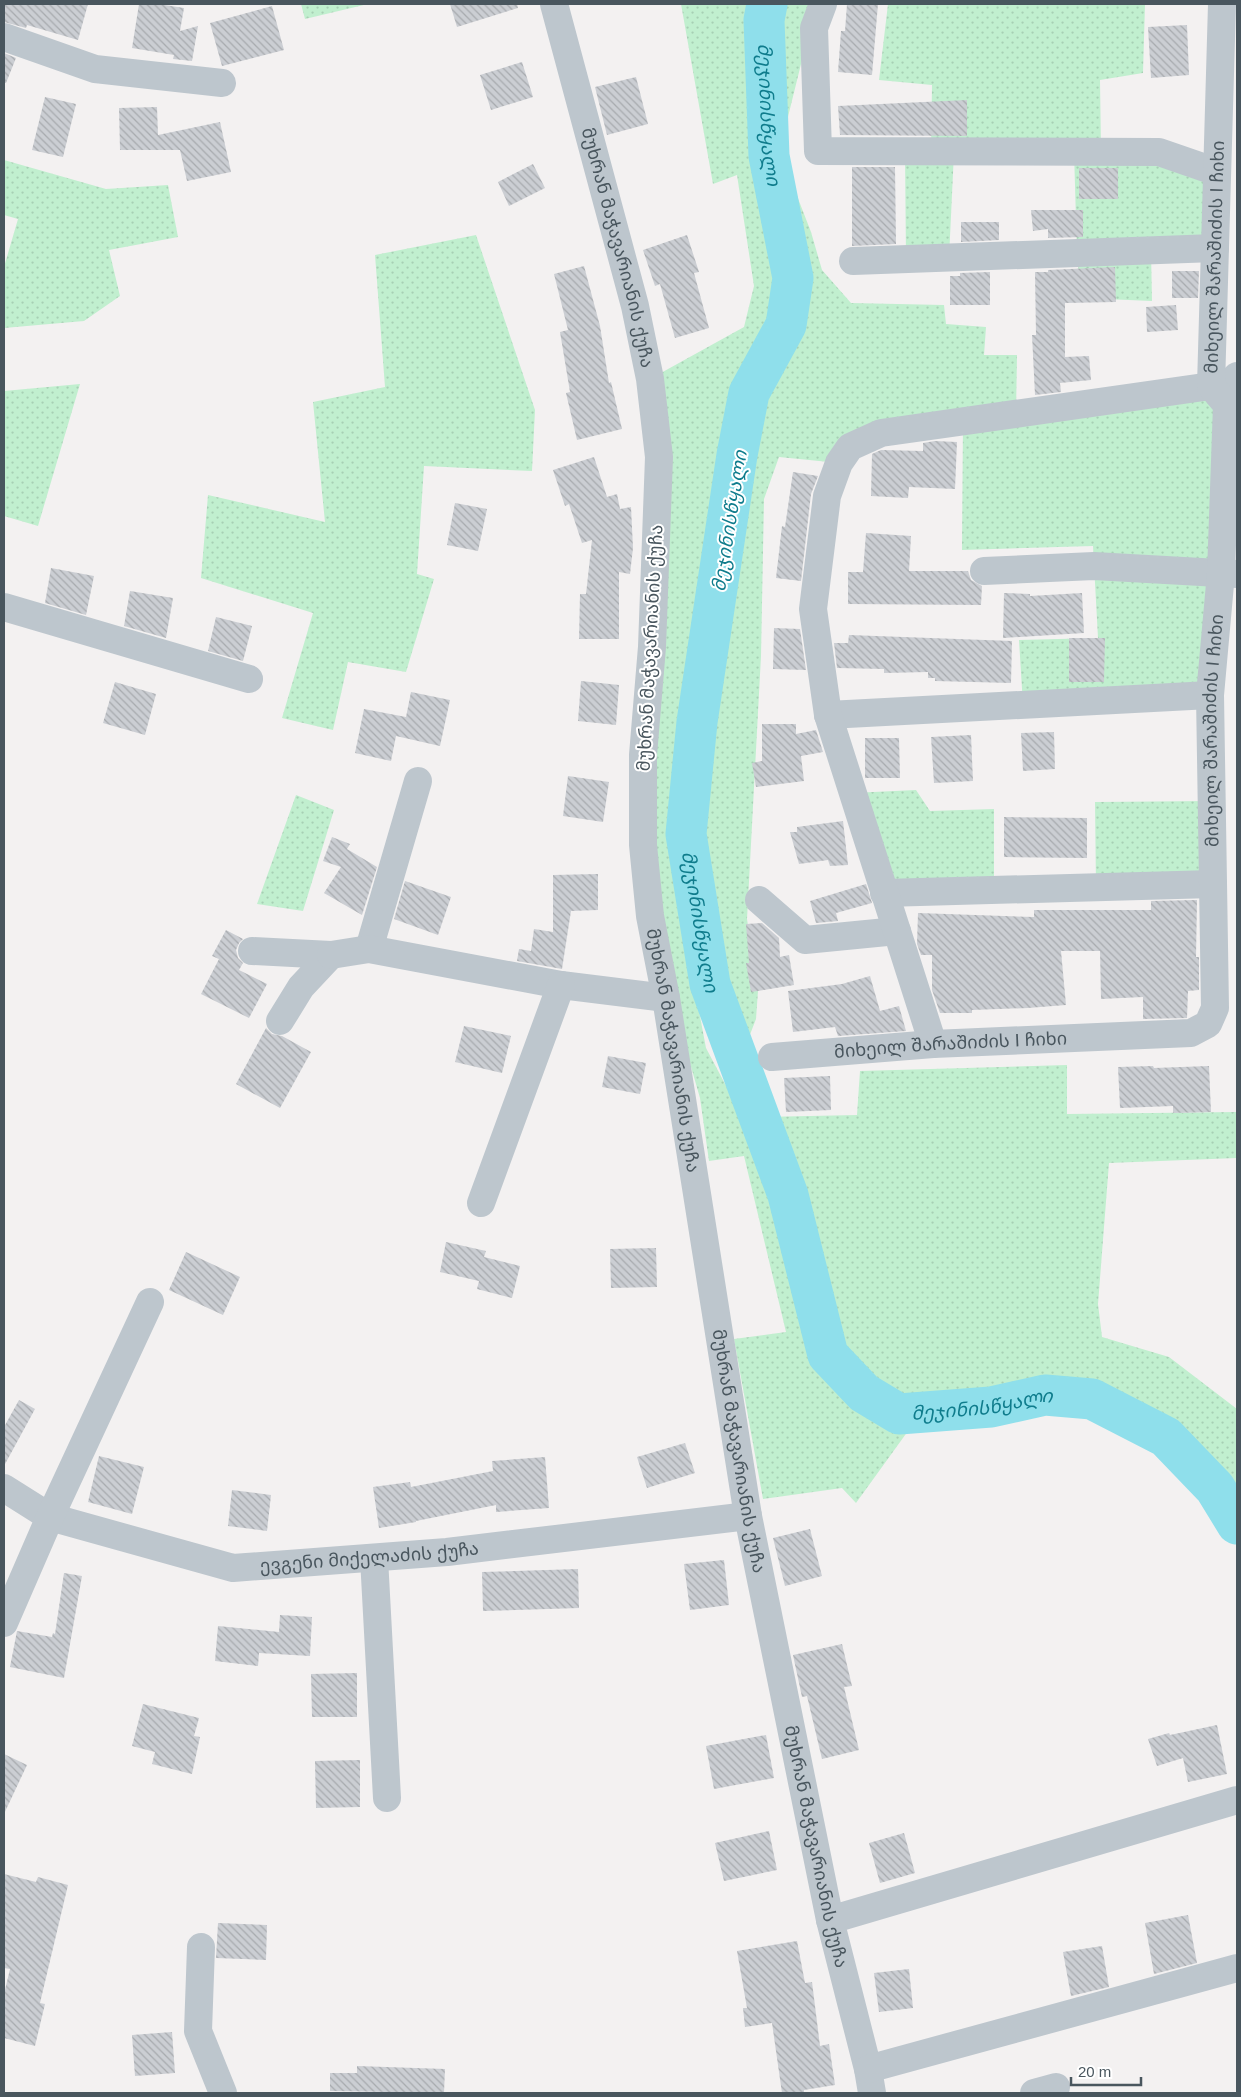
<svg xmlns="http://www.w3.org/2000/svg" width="1241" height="2097" viewBox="0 0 1241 2097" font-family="Helvetica,'Noto Sans Georgian',sans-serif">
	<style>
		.grass { fill: url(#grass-dots) }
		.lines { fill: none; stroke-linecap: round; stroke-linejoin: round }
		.river { stroke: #8fdfeb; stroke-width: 41 }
		.building { fill: url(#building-back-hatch) }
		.minor { stroke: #bdc6cd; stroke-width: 28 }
		.labels { text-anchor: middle; stroke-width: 4; stroke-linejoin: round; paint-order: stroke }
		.street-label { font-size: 18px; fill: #49565e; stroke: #fff }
		.water-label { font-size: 19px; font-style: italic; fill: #0f7c8c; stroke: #fff }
	</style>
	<defs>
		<pattern id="grass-dots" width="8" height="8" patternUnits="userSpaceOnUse" patternTransform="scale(1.25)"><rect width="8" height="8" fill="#c1efcf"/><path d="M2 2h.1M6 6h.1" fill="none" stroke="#a7cfb4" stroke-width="1.8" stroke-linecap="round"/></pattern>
		<pattern id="building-back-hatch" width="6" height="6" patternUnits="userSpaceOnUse" patternTransform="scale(1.25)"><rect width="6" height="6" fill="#cbced3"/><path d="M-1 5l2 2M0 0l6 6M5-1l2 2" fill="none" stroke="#a7aaae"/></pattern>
	</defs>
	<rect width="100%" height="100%" fill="#f3f1f1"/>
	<path class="grass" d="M301,4h67l-63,15z
		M681,4h129l-7,28 -2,32 -16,65 2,41 24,62 11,38 29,33 93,2 2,19 40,3 -2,28h33l-1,58 195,-27 16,19 -17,290 -187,10 -4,-65 79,-2 -5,-92 -131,4 1,-129 -82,12 -42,30 -60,-6 -15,42 -3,157 -14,263 11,72 -2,28 -17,44 -29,-78 -15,5 11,58 44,83 63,217 17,38 34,24 44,21 -52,72 -14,-15 -79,11 -29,-160 52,-7 -42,-176 -35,5 -9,-63 -29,-101 -28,-242 7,-376 94,-52 10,-41 -17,-111 -24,9z
		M888,4h257l-2,69 -43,7 1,71 116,21 -2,76 -64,3 1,50 -71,-3 -4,-45 -3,-101h-120l-5,106 -43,1 -1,-108h26l1,-66 -53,-5z
		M4,160l102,29 62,-4 10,52 -69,13 11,46 -36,25 -80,7v-61l14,-48 -14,-4z
		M476,235l59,175 -3,61 -108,-5 -7,108 17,5 -28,93 -58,-10 -15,68 -51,-12 31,-105 -112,-35 7,-83 117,27 -12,-120 72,-15 -10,-132z
		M80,384l-42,142 -34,-10v-125z
		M916,790l14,21 64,-2v81l-110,3 -32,-100z
		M296,795l38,15 -31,101 -46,-7z
		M1212,801l1,83 -117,3 -1,-85z
		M1067,1065v49l170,-2v46l-128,5 -11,141 4,33 67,20 68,52v115l-22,-36 -49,-51 -74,-38 -47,-4 -54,12 -92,7 -35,-21 -36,-38 -40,-160 -29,-78 98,-2 3,-44z"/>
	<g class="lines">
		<path class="river" id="s1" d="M767,4l-3,16 5,136 24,122 -7,47 -37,68 -12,62 -40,267 -11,112 24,150 78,211 40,160 36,38 35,21 92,-7 54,-12 47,4 74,38 49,51 22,36"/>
	</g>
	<path class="building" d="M4,4h84l-10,36 -51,-15 -1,3 -22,-6z
		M139,4h19l26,4 -4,23 18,-5 -6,35 -19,-2 1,-4 -42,-7z
		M450,4h67l1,4 -61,19z
		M847,4h31l-6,71 -34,-3 3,-41h4z
		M272,6l12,44 -62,16 -12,-43z
		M1187,25l2,50 -38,3 -3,-51z
		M4,53l12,5 -10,25h-2z
		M522,62l11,35 -42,13 -11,-35z
		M636,77l12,47 -41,11 -12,-48z
		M45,97l31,7 -13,53 -31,-7z
		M967,100v36l-127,-1 -2,-29z
		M157,107l1,28 62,-13 11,50 -44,9 -7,-31h-60l-1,-42z
		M533,164l12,24 -36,18 -11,-24z
		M852,167h43l1,77 -44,2z
		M1079,168h39v31h-39z
		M1031,210h52v27l-35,1v-9l-15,2z
		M961,222h38v18l-38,2z
		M687,235l12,37 -5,1 15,55 -34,10 -15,-54 -5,2 -12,-36z
		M584,266l16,60 9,57 2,-1 11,47 -45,11 -11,-47 4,-1 -10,-60 8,-2 -14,-56z
		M1115,267l1,35 -51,1v54l24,-1 2,24 -31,3 1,9 -26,3 -3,-60h4l-1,-63h13v-2z
		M1172,271h27l-1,27h-26z
		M990,272v33h-40v-29h10v-3z
		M1176,305l2,25 -31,2 -1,-25z
		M935,441l22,1 -2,47 -46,-2 -1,11 -37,-2 1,-42 9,-4 42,1v-8z
		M594,457l13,40 10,-3 3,15 11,-2 2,41 -3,26 -11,-2v67h-40l1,-45h6l6,-54 -10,3 -13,-39 -4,2 -12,-36z
		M793,472l25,4 -7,18 -10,87 -25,-3 6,-52 3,1z
		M455,503l32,6 -9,42 -31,-6z
		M866,533l45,3 -2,35h59l3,9 11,6 -1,19 -133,-1v-32h15z
		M51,568l43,8 -8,39 -41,-12z
		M130,591l43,7 -7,40 -42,-12z
		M1004,593l26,1v2l52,-3 2,40 -81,5z
		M216,617l36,9 -9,35 -35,-10z
		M774,628l26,1 6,41 -33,-1z
		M849,635l163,6 -1,42 -76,-2v-3h-7v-6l-44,1v-4l-47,-1 -3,-25h14z
		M1069,638h36l-1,44h-35z
		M581,681l38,4 -3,40 -38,-4z
		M115,682l41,12 -11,41 -42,-12z
		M411,692l39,8 -10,46 -44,-10 -5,25 -36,-8 9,-44 42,8z
		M762,724h34v10l20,-4 7,22 -22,4 3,25 -48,6 -4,-24 10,-2z
		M1054,732l1,37 -32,2 -2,-38z
		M971,735l2,46 -39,2 -3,-46z
		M865,738h34l1,40h-35z
		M568,776l41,6 -6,40 -40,-6z
		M1004,817l83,1v40l-83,-1z
		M843,821l5,44 -18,1 -2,-6 -29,4 -9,-32h7v-5z
		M332,837l18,7 -3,5 30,18 -15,48 -38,-22 17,-26 -18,-6z
		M598,874v36l-27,1 -9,58 -45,-8 2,-12 12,2 3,-22 19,3v-57z
		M405,881l46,16 -13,38 -44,-16z
		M866,884l6,19 -36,10 2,8 -22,2 -6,-22z
		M1197,900l-1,57h3v33l-11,1 -1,27 -44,1v-22l-42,2 -1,-48h-39l5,54 -38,3 -56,2v3h-32l-8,-23v-35h-11l-4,-11 1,-31 116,4v-7h117v-9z
		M762,923l17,15 1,19 9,-2 5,30 -43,7 -5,-29h3l-3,-39z
		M226,930l17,9 -4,4 -3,7 2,8 5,5 -4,7 28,14 -18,34 -48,-24 18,-35 -7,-3z
		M870,976l10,35 19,-5 7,25 -68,5 -3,-9 -42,5 -5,-41 54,-7z
		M464,1026l47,10 -9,37 -47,-11z
		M266,1028l6,6 10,2 29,16 -31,56 -44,-24z
		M608,1056l38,7 -6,31 -38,-7z
		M1153,1066l1,2 55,-2 2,46 -38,1v-7l-53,2 -2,-41z
		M830,1076l1,34 -45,2 -2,-34z
		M446,1242l40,9 -2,6 36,9 -8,32 -35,-9 2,-8 -39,-9z
		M656,1248l1,39 -46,1 -1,-39z
		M186,1252l54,25 -17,38 -54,-25z
		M19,1400l16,9 -31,57v-39z
		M685,1443l10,30 -48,15 -10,-31z
		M99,1456l45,11 -12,47 -44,-12z
		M545,1457l4,51 -53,4v-7l-80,16v1l-37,6 -6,-41 37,-5 1,5 82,-16 -1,-10z
		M232,1490l39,5 -4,36 -39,-5z
		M810,1529l12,47 -37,10 -12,-48z
		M724,1560l5,45 -39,5 -6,-46z
		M578,1569l1,39 -96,3 -1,-39z
		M64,1573l18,3 -18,102 -54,-11 7,-36 35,6 1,-4 2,1z
		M280,1615l32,2 -2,39 -51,-3 -1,13 -43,-5 3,-35 61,6z
		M842,1644l10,42 -8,1 15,63 -37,9 -15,-63 -5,1 -9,-42z
		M357,1673v44h-45l-1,-43z
		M143,1704l56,14 -5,18 6,1 -8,37 -40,-10 3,-12 -23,-6z
		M1217,1725l10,49 -39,8 -5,-24 -26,8 -9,-27 21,-6 1,2z
		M766,1735l8,43 -60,11 -8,-43z
		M4,1754l23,11 -23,49z
		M360,1760v47l-44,1 -1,-47z
		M769,1831l8,39 -53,11 -9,-38z
		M904,1833l11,40 -35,10 -11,-40z
		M4,1874l32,8 2,-5 30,8 -28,118 5,1 -10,42 -31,-8v-44l6,-25 -6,-1z
		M1188,1915l9,48 -43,11 -9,-51z
		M218,1923l49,2 -1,35 -50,-2z
		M797,1941l8,42 7,-1 8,64 9,-2 6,41 -31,5v3h-22l-10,-70 -27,4 -2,-19h4l-10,-57z
		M1102,1946l7,41 -38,9 -8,-44z
		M909,1969l4,39 -34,4 -5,-39z
		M172,2032l3,41 -40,3 -3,-41z
		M357,2066l88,3 -1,24 -114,-2v-18h27z"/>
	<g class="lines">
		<g class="minor">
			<path id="s2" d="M554,4l81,302 15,73 9,78 -7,190 -9,108v90l7,71 16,82 82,518 82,404 38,149 4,24"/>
			<path d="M823,4l-9,24 4,123 341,1 58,20"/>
			<path d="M4,37l91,32 127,14"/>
			<path d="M853,261l362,-13"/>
			<path d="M1218,394l19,-18"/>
			<path d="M984,571l110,-5 143,8"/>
			<path d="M4,607l245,72"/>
			<path d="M828,715l382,-20"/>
			<path d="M884,893l329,-9"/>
			<path d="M759,900l46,40 92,-9"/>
			<path d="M369,949l49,-168"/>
			<path d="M252,951l79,4 -30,32 -21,34"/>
			<path d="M331,955l38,-6 192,36 105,13"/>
			<path d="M933,1044l-105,-329 -15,-106 14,-113 12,-33 11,-16 31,-14 330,-47"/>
			<path id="s3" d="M772,1057l161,-13 258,-11 17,-9 7,-16 -5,-313 11,-122 6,-168 -16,-19 11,-382"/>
			<path d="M481,1203l80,-218"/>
			<path id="s4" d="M4,1488l46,29 183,51 214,-16 301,-36"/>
			<path d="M374,1558l13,240"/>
			<path d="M4,1623l46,-106 100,-215"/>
			<path d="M830,1920l407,-120"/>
			<path d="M201,1947l-3,84 25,62"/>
			<path d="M868,2069l369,-101"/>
			<path d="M1034,2093l22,-6"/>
		</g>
	</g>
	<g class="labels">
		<g class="street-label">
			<text dy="6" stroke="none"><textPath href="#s2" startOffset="252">მუხრან მაჭავარიანის ქუჩა</textPath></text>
			<text dy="6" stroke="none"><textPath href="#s3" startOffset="1214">მიხეილ შარაშიძის I ჩიხი</textPath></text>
			<text transform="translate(650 648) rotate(-87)" y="6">მუხრან მაჭავარიანის ქუჩა</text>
			<text dy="6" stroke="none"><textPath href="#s3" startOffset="734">მიხეილ შარაშიძის I ჩიხი</textPath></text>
			<text dy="6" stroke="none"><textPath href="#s3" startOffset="179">მიხეილ შარაშიძის I ჩიხი</textPath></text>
			<text dy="6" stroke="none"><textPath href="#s2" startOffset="1062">მუხრან მაჭავარიანის ქუჩა</textPath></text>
			<text dy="6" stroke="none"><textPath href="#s2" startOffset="1468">მუხრან მაჭავარიანის ქუჩა</textPath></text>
			<text dy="6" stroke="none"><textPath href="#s4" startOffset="381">ევგენი მიქელაძის ქუჩა</textPath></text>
			<text dy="6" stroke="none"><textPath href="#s2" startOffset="1871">მუხრან მაჭავარიანის ქუჩა</textPath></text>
		</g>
		<g class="water-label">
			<text dy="7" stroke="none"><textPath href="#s1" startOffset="111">მეჯინისწყალი</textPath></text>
			<text transform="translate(729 521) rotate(-81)" y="7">მეჯინისწყალი</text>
			<text dy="7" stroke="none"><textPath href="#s1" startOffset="936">მეჯინისწყალი</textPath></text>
			<text dy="7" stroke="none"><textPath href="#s1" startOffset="1566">მეჯინისწყალი</textPath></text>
		</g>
	</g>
	<rect width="1241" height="2097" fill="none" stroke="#49565e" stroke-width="10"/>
	<path d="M1071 2077v8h70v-8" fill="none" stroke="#49565e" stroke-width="2.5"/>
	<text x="1078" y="2077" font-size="15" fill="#49565e" stroke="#ffffff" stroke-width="4" paint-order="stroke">20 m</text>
</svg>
